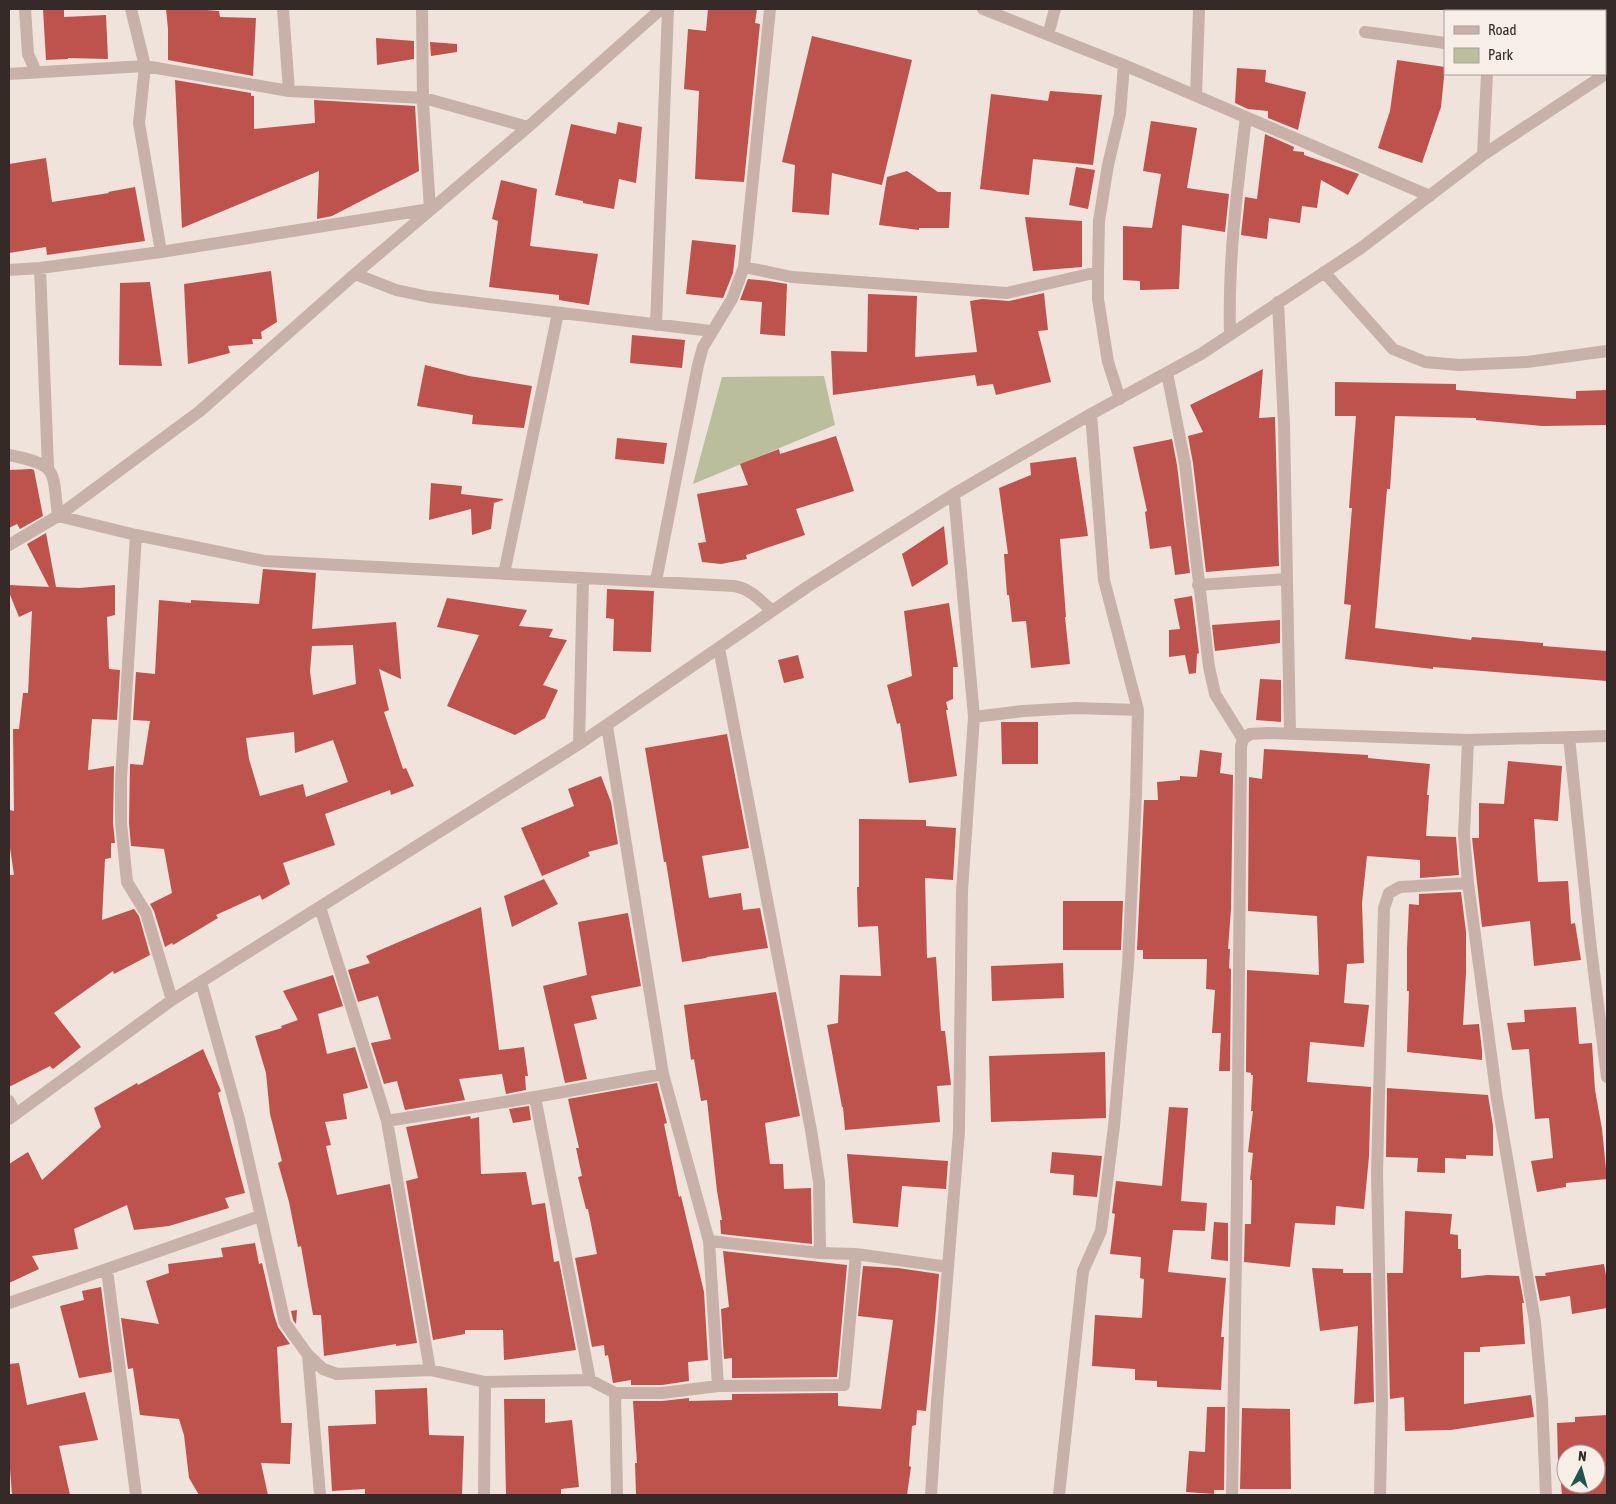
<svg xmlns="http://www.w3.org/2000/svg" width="1616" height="1504" viewBox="0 0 1616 1504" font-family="'Asap Condensed',sans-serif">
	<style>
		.green { fill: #babe9d }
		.building { fill: #be524d; fill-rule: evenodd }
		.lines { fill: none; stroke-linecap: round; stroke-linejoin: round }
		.minor { stroke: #c8b1a9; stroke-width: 12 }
	</style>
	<rect width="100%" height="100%" fill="#f0e3dc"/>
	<path class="green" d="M824,376l11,49 -142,59 29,-107z"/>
	<path class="building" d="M43,9h21v8l42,-2 2,44 -40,-1v1l-22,1z
		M166,9h28l25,2 1,6 36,1 -3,58 -85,-16v-31z
		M708,9h49l-2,14 5,1 -16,158 -49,-3 4,-88 -15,-2 4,-60 18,2z
		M812,36l100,24 -30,125 -50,-12 -3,42 -37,-3 3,-47 -13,-3z
		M376,38l38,3v18l-37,6z
		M430,42l27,2v8l-26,4z
		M1397,60l48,7 -4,40 -19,56 -44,-15 12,-37z
		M1237,68l29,2 -1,12 41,10 -8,38 -30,-12v-7l-20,-2 -13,-6z
		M175,80l76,13v3h3v33l61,-6 -1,-23 101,6 4,65 -87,45 -15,3 2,-48 -137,57z
		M1050,91l52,4 -9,70 -60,-6 -4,36 -49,-6 11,-95 57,7z
		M1151,121l46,7 -10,60 42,6 -4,38 -43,-7 -3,64 -39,1v-9l-17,-1v-54l29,2 9,-54 -18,-3z
		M618,122l24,5 -6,56 -17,-4 -5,30 -31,-6v-2l-28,-6 16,-71 45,10z
		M1265,134l29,13 -1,4 11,1v3l55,19 -11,21 -27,-15 -4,28 -15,-2 -2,17 -31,-5 -2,21 -26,-4 4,-38 12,2z
		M46,158l6,44 57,-9 -1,-1 27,-5 10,54 -98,14 -1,-8 -37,6v-89z
		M1076,167l19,3 -7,39 -19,-4z
		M907,171l31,21h13l-2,36h-30v2l-40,-5 8,-48z
		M501,180l36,9 -7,57 68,8 -9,51 -30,-5v-5l-70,-8 9,-66 -6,-2z
		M1025,217l57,4v46l-49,4z
		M692,240l44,5 -3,28 -10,25 -37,-4z
		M271,271l6,51 -16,10 1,7h-10l1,5 -25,2 2,7 -42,11 -4,-80z
		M748,279l21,2 18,3 -2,52 -25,-2 2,-32 -22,-2z
		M150,282l12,84 -43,-1 1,-82z
		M1044,293l4,37 -10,1 13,51 -55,13 -3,-11 -16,2 -2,-11 -142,20 -2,-44 36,1 1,-58 49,2 -2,61 62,-5 -7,-51 12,-2 27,2z
		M632,335l53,5 -3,28 -52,-5z
		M425,365l44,11 63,10 -8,42 -52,-4 1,-9 -56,-9z
		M1263,369l-4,49 16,-1 4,149 -73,6 -13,-109 -5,-27 15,-4 -13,-27z
		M1335,382l121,2v6l120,9v-8l31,-1v35l-65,1 -66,-6v-2l-81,-2 -5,73h-3l-12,139 96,12 1,-3 71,6v3l64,5v30l-174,-14v2l-88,-10 6,-54 -7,-1 8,-96h-3l7,-92h-21z
		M836,436l18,55 -58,18 9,26 -59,20 1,4 -26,5 -19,-2 -4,-19 8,-1 -9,-48 51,-9 -8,-21 39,-15 1,5z
		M617,438l50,5 -3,21 -49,-5z
		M1172,439l5,26 13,108 -15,2 -4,-29 -21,3 -5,-37 2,-1 -14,-64z
		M1076,457l12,79 -28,3 6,78h-1l5,47 -39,4 -5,-47 -14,1 -3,-27h-2l-3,-41h4l-9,-66 32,-13 -1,-12z
		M31,469l3,1 9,46 -23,13 -3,-5 -8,4v-58z
		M431,483l31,3 -1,8 42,5v1l-9,3 -3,26 -19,6 -1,-26 -42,11z
		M944,526l4,38 -36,23 -10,-33z
		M46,533l10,54 23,1 36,-3v30l-8,2 2,52 11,1 -3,50 -25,-1 -4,51 26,-4 -1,57 2,20h-4v15l-6,1 -3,61 32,-11 5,7 11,39 -36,19 -1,-3 -59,42 27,34 -28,22 -3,-3 -41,21v-212h5l-5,-34v-31l5,1 -1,-82h6l4,-36h5l4,-82 -13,6 -10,-25v-7l40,2 -22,-43z
		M263,569l53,4 -4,56 84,-7 5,57 -22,-10 10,41 -5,2 19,57 3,-1 8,18 -23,9 -1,-5 -65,24 10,31 -52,18 7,21 -28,16 -2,-5 -44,20 2,3 -45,27 -1,-2 -7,4 -11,-36 -4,-7 22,-11 -8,-44 -33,-3 -2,-23 1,-59 13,1 7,-44 -17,-1 3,-48 19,2 4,-74 32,3v-3l68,4zM353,645l3,39 -43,11 -3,-24 2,-25zM294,732l1,21 38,-13 15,42 -42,15 -3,-13 -43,12 -11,-37 -3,-21z
		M607,589l47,2 -3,61 -38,-1 1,-32 -8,-1z
		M1192,596l7,57 -2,1 -1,19 -7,1 -4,-19 -16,2v-27l11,-1 -6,-30z
		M447,598l80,12 -8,16 34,3 -4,8 18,3 -24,45 15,5 -13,28 -30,17 -68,-29 32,-71 -42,-8z
		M949,603l9,64h-5v32l-7,3 2,8h-2l11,66 -48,7 -9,-60 -3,1 -10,-39 25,-9 -8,-65z
		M1280,620v23l-65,8 -3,-26z
		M798,655l6,23 -20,5 -6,-23z
		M1260,679l21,1v42l-25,-2z
		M1001,722h37v42h-36z
		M727,734l22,114 -47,8 7,42 32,-5 2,17 17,-2 8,40 -61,9 -1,1 -24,4 -16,-100h-2l-19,-114z
		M1264,749l104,6v3l62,6 -3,31h2l-3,41 30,1 3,38 -39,3v-18l-53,-4 -5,47 2,60 -17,1 -3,39 25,2 -5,42 -54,-5 -3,40 64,5 -2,69 -5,53 -28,-3 -1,19 -40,-2 -5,44 -46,-5 1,-38h6l1,-44h-2l3,-27 -5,-1 5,-41h-2l2,-36h-2v-2l-5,-1 1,-102 72,5 -2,-59 -69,-5 1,-134 13,2z
		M1200,750l22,3 -2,20 13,2 -2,134 -3,40h2l-1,19 2,1 -1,102h-11l2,-38h-9l3,-43 -9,-1 1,-30h-64v-9h-6l7,-150h14l-1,-18 23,-2v-4l17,1z
		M1508,761l54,5 -4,55 -24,-2 4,63 30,-1 3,43 4,-1 6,37 -47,6 -4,-45 -48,6 -10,-89h7v-35l25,1z
		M601,776l10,26 7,42 -30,8 2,4 -48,20 -21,-48 53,-22 -6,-17z
		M859,819l67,1v6l30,2 -3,52 -28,-2 2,80 9,-1 5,74h4l6,54 -14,1 3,36 -95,8 -2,-23h-1l-15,-82 11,-2 2,-48 41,1 -3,-50 -20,1 -1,-40h2z
		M544,879l14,25 -46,23 -8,-31z
		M1461,892l5,40v41l-3,52 16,-1 3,27v9l-75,-8 2,-61h-2v-43l2,-44 10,1v-11z
		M1063,901h60l-2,49h-58z
		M481,907l18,143 25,-3 4,29h-3l1,14 -20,4 -4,-20 -43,5 6,21 -60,10 -8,-29 -13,3 -13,-41 20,-4 -13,-43 -20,6 -10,-32 22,-7 -4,-7z
		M628,913l13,73 -50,10 6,23 -23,5 13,55 -22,4 -22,-97 44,-11 -9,-53z
		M1063,963l1,35 -72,3 -1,-35z
		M333,975l10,31 -25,8 9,40 28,-7 13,41 -25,6 4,25 -22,3 6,23 -5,1 11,49 53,-11 27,159 -21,3v-2l-72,12 -3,-41h-8l-12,-69 -3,1 -9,-45 -11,-39 4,-2 -12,-47 -4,-41 -11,-37 27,-8 -1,-2 17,-6 -15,-29z
		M776,992l24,124 -35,7 5,41h13l1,25 27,-1 1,56 -91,-10 -1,-14h2l-5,-29 -10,-91 -6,1 -7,-42 -3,1 -7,-55z
		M1576,1007l3,37 13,-1 3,47 7,39 5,50 -41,4v4l-29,5 -6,-31 22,-3 -4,-40 -14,1 -6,-70 -17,1 -5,-27 18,-1 -1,-12z
		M203,1049l18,42 -3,2 27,100 -20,5 4,10 -60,18 -35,4 -7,-25 -53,24 4,20 -46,7 7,13 -30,14v-119l19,-12 14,28 59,-53 -7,-19 43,-25 1,2z
		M1105,1052l1,66 -115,4 -2,-66z
		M657,1083l10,40 -3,1 15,73 2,-1 23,96 4,68 -20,2 1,19 -27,4h-31v-5l-18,3 -5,-28 -3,1 -1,-11 -12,2 -17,-89 22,-4 -9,-45h-2l-8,-32 4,-1 -6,-28h3l-11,-49z
		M1387,1088l101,7 5,31v30l-27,-1v4l-21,-1v15l-28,-1 1,-14 -32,-1z
		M529,1106l2,14 -18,3 -4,-14z
		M1169,1107l19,1 -7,93 26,2 -2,28 -32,-1 -5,42 58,6 -5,59h3l-3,53 -64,-3v-6l-22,-1v-11l-43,-3 3,-51 47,3 2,-39 -4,-1 1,-21 -31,-3 5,-40 -3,-1 4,-32 46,5z
		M470,1116l1,3 8,-2 2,57 45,-2 6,33 13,-2 9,59 5,-1 17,89 -72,10 -1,-30h-38v4l-32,6 -27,-159 12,-3 -12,-51z
		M1052,1152l50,4 -5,41 -24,-2 1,-20 -24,-2z
		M847,1154l101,7 -2,28 -44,-3 -4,41 -45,-4z
		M1405,1211l47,3 -2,20 8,1v14h3v29l26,-3 32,1 5,27h-2l3,41 -45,3v5h-16v52l67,-9 3,22 -83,13 -46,1 -1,-34 -14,2 -3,-126h16z
		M1214,1222l14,1v38l-17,-2z
		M255,1243l4,21 3,-1 12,52 4,12 12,17 -13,3 4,76h11l-2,41 -29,-1 7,32h-69l-10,-17 -5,-43 -5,-16 -39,-4 -7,-47 -5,1 -7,-51 38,6 -13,-43 23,-8 -1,-9 55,-7 -2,-9z
		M723,1251l124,14 -10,112 -105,1v-20l-8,1 -3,-50 8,-2z
		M1604,1264l3,17v27l-35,6 -2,-18 -30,5 -5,-25h11l-1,-3z
		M863,1266l35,2 41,6 -4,47 -9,90 -9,-1 -1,15 -4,1 -3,40 2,1 -4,28h-271l-1,-32h2l-4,-62h29l27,-3v3l43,-1v-6l106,-1v13l43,3 12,-89 -35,-4z
		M1312,1268l31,1v4h28l3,129 -20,2 4,-78 -38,5z
		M101,1287l11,85 -33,6 -19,-72 24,-6 -2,-9z
		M297,1310l-1,14 -3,-4 -2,-9z
		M19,1363l8,42 58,-13 13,48 -39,6 11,49h-58l-2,-26 -1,1v-106z
		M427,1388l2,47 35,1 -2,59h-97v-6l-33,2 -4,-65 48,-2 -1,-34z
		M504,1399h41v24l27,-3 7,67 -18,2v6h-55z
		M1207,1407h18l-1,83h-10v4l-28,-2 3,-41 16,1z
		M1242,1408l48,1 1,80h-51z
		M1607,1415v80h-45l-3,-33h-1l-1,-39 18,-1v-5zM1566,1454h30v30h-30z"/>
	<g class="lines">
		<path class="minor" d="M25,9l3,45 8,18
			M131,9l14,57 -6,57 22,129
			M283,9l6,82 135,7 104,29
			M983,9l141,56 306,131
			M1490,11v-2
			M1365,32l80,11
			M1048,35l7,-26
			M9,74l136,-8 144,25
			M1196,95l3,-86
			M1483,155l4,-81
			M744,267l48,10 215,16 91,-21
			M40,268l8,199
			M9,270l31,-2 121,-16 269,-43 -7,-107 -1,-93
			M1324,272l69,77 32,13 34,3 68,-3 80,-11
			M355,274l41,16 33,7 282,34
			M1278,302l6,123 6,308
			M656,325l12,-316
			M1230,334c-2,-74 7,-143 16,-217
			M1167,373l18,91 24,203 6,27 28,45
			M1120,399l-12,-37 -10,-63v-27l1,-51 9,-56 12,-51 4,-49
			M9,455c50,10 43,14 49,61l78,19 128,26 470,25c17,3 26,14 38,25
			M136,535l-15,244v44l6,59 19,31 26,87
			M9,545l49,-29 142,-105 155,-137 173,-147 133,-118
			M504,574l54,-261
			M656,581l42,-216 5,-18 29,-48 12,-32 26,-258
			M1198,585l89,-6
			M719,648l92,482 8,52 1,71
			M974,717l49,-6 53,-3 62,2
			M607,726l56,348 46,167 9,145 126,-1 12,-131
			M1569,737l21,203 17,137
			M1468,740l-4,95 4,48 29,216 38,223 7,78 4,95
			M579,744l4,-166
			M320,907l67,214 43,249
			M201,982l38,137 46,204 23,32 15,14 14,5 93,-4 55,12 105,-2 25,13h47l56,-7
			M535,1097l55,283
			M9,1101l7,13
			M9,1119l163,-119 407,-256 228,-157 147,-93 137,-80 110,-60 160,-106 122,-93 124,-82
			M387,1121l148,-24 128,-23
			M709,1241l111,12 36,1 92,13
			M107,1270l29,225
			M9,1303l251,-87
			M308,1355l12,140
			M615,1393l2,102
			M484,1495l1,-113
			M931,1495l6,-92 22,-272 3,-240 12,-174 -20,-223
			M1059,1495l24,-224 18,-40 13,-105 14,-161 8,-170 2,-85 -34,-130 -13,-166
			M1232,1495l5,-299 4,-450 2,-7 7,-5 17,-1 201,7 139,-4
			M1380,1495l2,-91 -5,-231 7,-265 5,-15 11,-6 68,-4"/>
	</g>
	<rect width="1616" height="1504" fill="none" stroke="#352a28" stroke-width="20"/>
	<rect x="1444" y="10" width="162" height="65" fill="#f8eee8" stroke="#aaa09b"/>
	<rect x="1454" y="26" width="25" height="8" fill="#c8b1a9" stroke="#aaa09b"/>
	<text x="1488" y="35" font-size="15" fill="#352a28">Road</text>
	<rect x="1454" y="48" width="25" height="15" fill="#babe9d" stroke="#aaa09b"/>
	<text x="1488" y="60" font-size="15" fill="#352a28">Park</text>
	<g transform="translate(1581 1469) rotate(6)"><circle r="24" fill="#f8eee8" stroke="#aaa09b"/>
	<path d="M0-4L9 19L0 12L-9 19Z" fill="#21544e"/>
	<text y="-8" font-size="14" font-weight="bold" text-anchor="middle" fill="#352a28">N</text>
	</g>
</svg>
